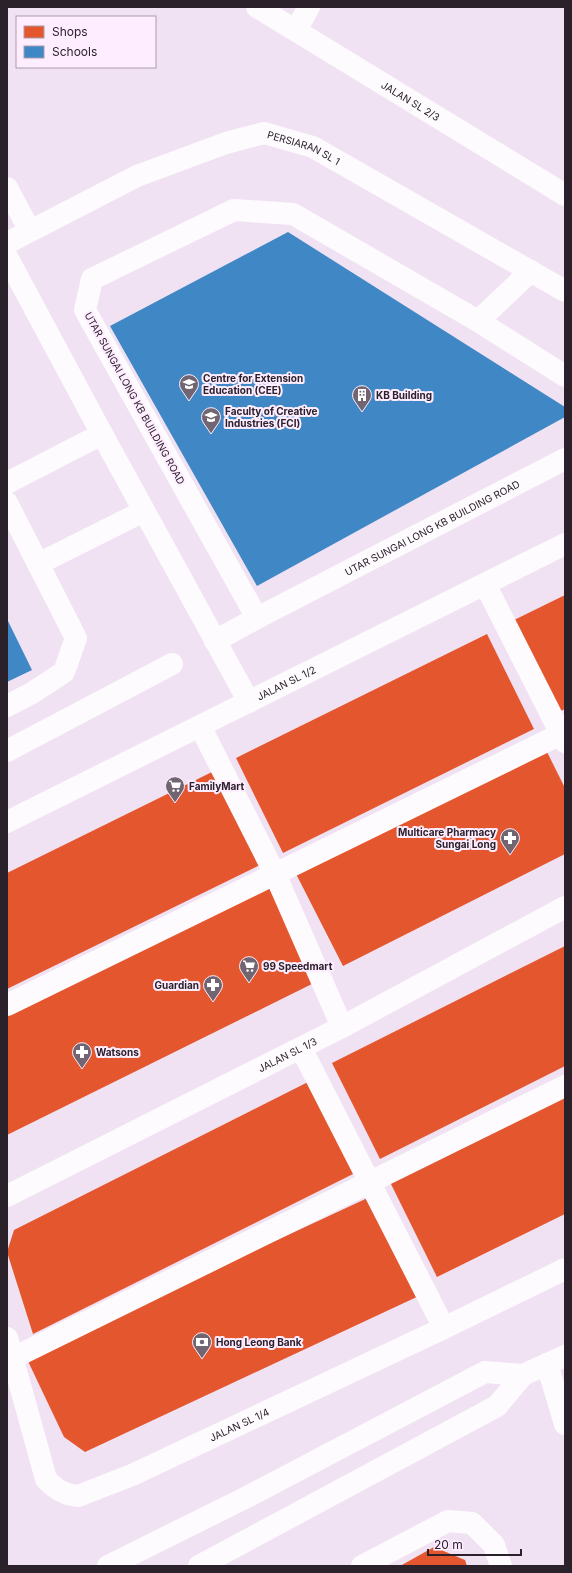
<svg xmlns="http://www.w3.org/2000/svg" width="572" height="1573" viewBox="0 0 572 1573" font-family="Inter,sans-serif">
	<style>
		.shops { fill: #e4572e }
		.schools { fill: #3f88c5 }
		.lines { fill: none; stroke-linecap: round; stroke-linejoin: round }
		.minor { stroke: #fdfbfd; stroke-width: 22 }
		.labels { text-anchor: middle; stroke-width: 4; stroke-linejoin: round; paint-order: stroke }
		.street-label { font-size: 10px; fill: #2b212b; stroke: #feedff }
		.poi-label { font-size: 10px; font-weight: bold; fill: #2b212b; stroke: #feedff; text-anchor: start }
	</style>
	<rect width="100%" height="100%" fill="#f1e2f3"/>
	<path class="shops" d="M565,595v114l-11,5 -46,-91z
		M487,634l47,95 -251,124 -47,-95z
		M542,742l23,46v66l-222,112 -50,-98z
		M216,770l46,94 -255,125v-116z
		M272,883l48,97 -313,155v-121z
		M565,946v120l-185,93 -48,-96z
		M312,1080l47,91 -326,163 -26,-82 7,-22z
		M565,1091v123l-128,63 -49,-99z
		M374,1195l47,100 -336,157 -21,-15 -38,-80z
		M434,1547l31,13 2,6h-67z"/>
	<path class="schools" d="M288,232l277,175v10l-308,169 -147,-260z
		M7,619l25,51 -25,12z"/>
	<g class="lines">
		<g class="minor">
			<path id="s1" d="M257,7l308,188"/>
			<path d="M296,30l13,-23"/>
			<path d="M7,188l23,43"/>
			<path id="s2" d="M7,243l130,-67 89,-33 38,-10 49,14 252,144"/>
			<path d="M7,257l95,177 147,268"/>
			<path d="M478,321l53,-50"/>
			<path d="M7,483l95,-49"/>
			<path d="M7,503l69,135 -12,34 -32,21 -25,13"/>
			<path d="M38,564l106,-53"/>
			<path d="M485,584l80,158"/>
			<path d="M257,618l-172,-308 7,-31 142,-69 59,4 185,107 87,55"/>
			<path id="s3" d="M215,641l42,-23 308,-159"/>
			<path d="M200,726l75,148 67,153"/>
			<path d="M7,751l165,-87"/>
			<path id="s4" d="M7,822l558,-278"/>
			<path d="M7,1005l558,-273"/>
			<path d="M301,1048l143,280"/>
			<path id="s5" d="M7,1196l335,-169 223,-120"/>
			<path id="s6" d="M7,1338l39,141c9,10 18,16 32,17l54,-21 312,-147 121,-59"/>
			<path d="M13,1358l552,-272"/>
			<path d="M547,1364l18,60"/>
			<path d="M108,1566l139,-69 238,-125 38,3"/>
			<path d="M199,1566l298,-160 26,-31 42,-19"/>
			<path d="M362,1566l86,-45 24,2 22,22 7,21"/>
		</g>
	</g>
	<defs>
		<g id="university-pin" transform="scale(1)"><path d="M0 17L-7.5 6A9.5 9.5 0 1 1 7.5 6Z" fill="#706571" stroke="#feedff"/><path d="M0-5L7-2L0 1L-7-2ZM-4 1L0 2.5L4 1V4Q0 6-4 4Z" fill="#fff"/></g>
		<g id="building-pin" transform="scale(1)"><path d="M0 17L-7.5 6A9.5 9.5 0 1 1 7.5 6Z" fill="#706571" stroke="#feedff"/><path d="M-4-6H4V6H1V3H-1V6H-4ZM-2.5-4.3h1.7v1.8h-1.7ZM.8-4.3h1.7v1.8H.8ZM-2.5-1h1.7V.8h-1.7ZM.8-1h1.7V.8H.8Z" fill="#fff"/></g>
		<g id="supermarket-pin" transform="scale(1)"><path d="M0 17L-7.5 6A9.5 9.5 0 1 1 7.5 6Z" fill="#706571" stroke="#feedff"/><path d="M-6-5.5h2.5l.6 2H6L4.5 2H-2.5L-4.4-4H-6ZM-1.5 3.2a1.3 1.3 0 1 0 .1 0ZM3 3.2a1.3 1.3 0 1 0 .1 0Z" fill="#fff"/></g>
		<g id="pharmacy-pin" transform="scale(1)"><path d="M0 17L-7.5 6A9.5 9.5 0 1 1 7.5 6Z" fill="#706571" stroke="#feedff"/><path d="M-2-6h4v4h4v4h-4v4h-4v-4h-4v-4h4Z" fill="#fff"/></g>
		<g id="bank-pin" transform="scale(1)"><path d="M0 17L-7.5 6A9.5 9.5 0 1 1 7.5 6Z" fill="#706571" stroke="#feedff"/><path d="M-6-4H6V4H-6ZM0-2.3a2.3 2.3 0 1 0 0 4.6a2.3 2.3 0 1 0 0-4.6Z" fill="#fff"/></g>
	</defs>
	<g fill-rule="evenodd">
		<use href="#university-pin" x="189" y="384"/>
		<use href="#building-pin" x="362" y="395"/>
		<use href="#university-pin" x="211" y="417"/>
		<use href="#supermarket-pin" x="175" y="786"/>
		<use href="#pharmacy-pin" x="510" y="838"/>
		<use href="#supermarket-pin" x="249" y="966"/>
		<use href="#pharmacy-pin" x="213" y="985"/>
		<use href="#pharmacy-pin" x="82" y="1052"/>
		<use href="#bank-pin" x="202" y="1342"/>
	</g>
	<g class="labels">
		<g class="street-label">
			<text dy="4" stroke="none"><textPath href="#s1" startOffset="180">JALAN SL 2/3</textPath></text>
			<text dy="4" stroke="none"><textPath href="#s2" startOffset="323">PERSIARAN SL 1</textPath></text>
			<text transform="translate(135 398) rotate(61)" y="4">UTAR SUNGAI LONG KB BUILDING ROAD</text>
			<text dy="4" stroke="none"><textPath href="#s3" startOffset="245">UTAR SUNGAI LONG KB BUILDING ROAD</textPath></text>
			<text dy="4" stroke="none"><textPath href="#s4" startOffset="312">JALAN SL 1/2</textPath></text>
			<text dy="4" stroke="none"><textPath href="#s5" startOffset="314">JALAN SL 1/3</textPath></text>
			<text dy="4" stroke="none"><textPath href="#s6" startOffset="360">JALAN SL 1/4</textPath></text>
		</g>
		<g class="poi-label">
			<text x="203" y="382">Centre for Extension<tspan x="203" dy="12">Education (CEE)</tspan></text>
			<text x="376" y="399">KB Building</text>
			<text x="225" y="415">Faculty of Creative<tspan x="225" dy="12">Industries (FCI)</tspan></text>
			<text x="189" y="790">FamilyMart</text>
			<text x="496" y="836" text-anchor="end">Multicare Pharmacy<tspan x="496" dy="12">Sungai Long</tspan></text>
			<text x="263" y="970">99 Speedmart</text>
			<text x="199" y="989" text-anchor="end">Guardian</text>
			<text x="96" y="1056">Watsons</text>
			<text x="216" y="1346">Hong Leong Bank</text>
		</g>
	</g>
	<rect width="572" height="1573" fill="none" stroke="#2b212b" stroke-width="16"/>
	<rect x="16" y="16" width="140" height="52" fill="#feedff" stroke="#aa9baa"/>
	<rect x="24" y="26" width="20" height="12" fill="#e4572e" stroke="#aa9baa"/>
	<text x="52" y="36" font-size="12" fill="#2b212b">Shops</text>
	<rect x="24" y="46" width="20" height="12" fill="#3f88c5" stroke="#aa9baa"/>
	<text x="52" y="56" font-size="12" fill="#2b212b">Schools</text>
	<path d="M428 1549v6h93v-6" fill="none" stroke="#2b212b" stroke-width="2"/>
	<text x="434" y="1549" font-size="12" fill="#2b212b" stroke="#feedff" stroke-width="3" paint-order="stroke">20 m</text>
</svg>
